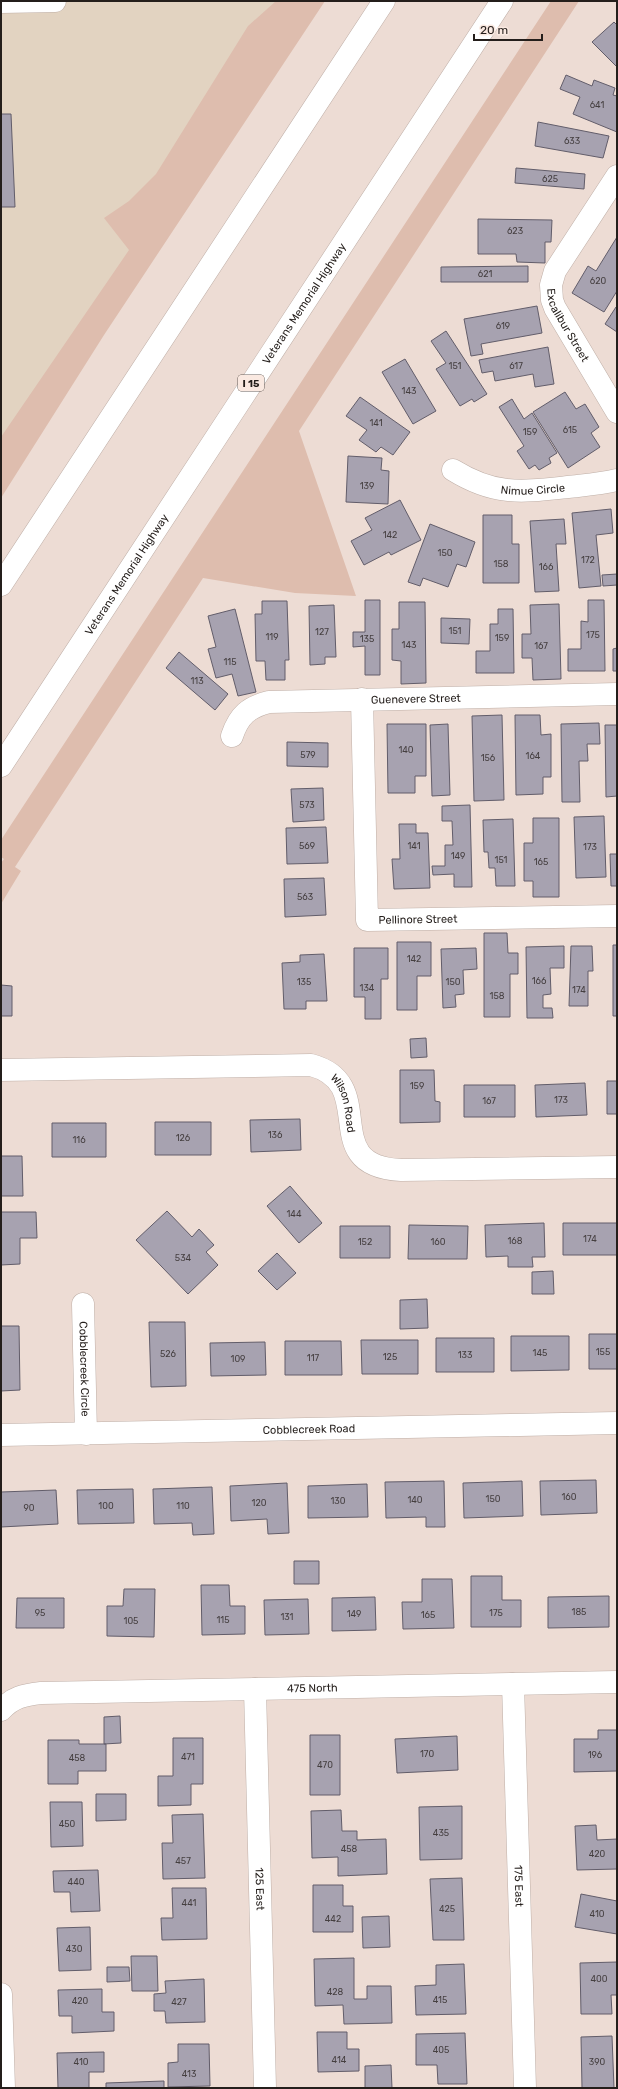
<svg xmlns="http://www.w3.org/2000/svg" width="618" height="2089" viewBox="0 0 618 2089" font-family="Rubik,sans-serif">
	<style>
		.industrial { fill: #e2d3c1 }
		.green { fill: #debdae }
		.building { fill: #a7a2b0; stroke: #625d6a }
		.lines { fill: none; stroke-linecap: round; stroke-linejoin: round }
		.minor-casing { stroke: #bfafa7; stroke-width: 23 }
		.highway-casing { stroke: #bfafa7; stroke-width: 23 }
		.minor { stroke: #fff; stroke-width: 22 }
		.highway { stroke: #fff; stroke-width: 22 }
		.labels { text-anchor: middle; stroke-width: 3; stroke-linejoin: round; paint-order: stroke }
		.number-label { font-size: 9px; fill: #453f40 }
		.shield { fill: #fae9e1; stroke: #645b56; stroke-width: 1 }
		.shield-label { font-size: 10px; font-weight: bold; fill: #241e1b }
		.street-label { font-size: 11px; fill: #241e1b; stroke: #fae9e1 }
	</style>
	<rect width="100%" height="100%" fill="#eddcd4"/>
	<path class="industrial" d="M1,1h308l-308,480z"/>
	<path class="green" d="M276,1h49l-221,334 -103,163v-61l128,-187 -25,-32 25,-17 27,-27 92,-148z
		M551,1h28l-280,430 57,165 -61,-3 -92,-15 -188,289 6,4 -20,33v-41l3,-4 -3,-2v-17z"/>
	<path class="building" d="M614,22l3,3v42l-25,-25z
		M566,75l26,11 2,-6 21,8 -2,7 4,1v36l-44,-18 7,-17 -20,-8z
		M1,114h10l4,93h-14z
		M538,122l71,14 -6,22 -68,-12z
		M516,168l69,6 -1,15 -69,-6z
		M478,219l74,1 -1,22h-6v21l-28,-1 -1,-8h-38z
		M617,237v54l-13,21 -32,-19 16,-27 8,5z
		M528,266v16h-87v-15z
		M537,306l5,27 -61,11 2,10 -12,2 -7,-37z
		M616,307l1,1v24l-12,-8z
		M446,331l41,63 -13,8 -2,-3 -12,7 -24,-37 10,-6 -15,-22z
		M548,347l6,37 -19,3 -2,-13 -38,7 -2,-10 -11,2 -3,-13z
		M405,359l31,52 -23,13 -31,-52z
		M565,392l11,17 9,-5 14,23 -8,6 9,14 -32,21 -35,-56z
		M360,397l50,35 -17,23 -12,-8 -5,5 -17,-12 8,-10 -21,-14z
		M512,399l12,20 8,-6 25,40 -8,5 2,5 -12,7 -4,-5 -6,4 -12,-18 7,-5 -25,-39z
		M348,456l34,2 -1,12 8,1 -1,33 -42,-2z
		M400,500l21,40 -30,15 -2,-3 -25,13 -13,-24 21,-11 -7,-12z
		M611,509l2,24 -17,2 5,51 -22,2 -7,-75z
		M483,515h29v29h7v39h-36z
		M564,519l2,25h-10l3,47 -24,1 -5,-71z
		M430,524l45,18 -9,25 -9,-3 -9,23 -25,-9 -3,8 -12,-4z
		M617,574v11l-14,1 -1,-11z
		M365,600h15v75h-15v-29l-12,1v-15h12z
		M588,600h16l1,71h-37v-22h13v-28l7,1z
		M262,601h25l2,59h-4v20h-19l-1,-19h-9l-1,-47h7z
		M399,602h26l1,81 -25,1v-23l-9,-1v-31h7z
		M559,604l2,75 -28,1 -1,-22h-10v-24h9l-1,-29z
		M334,605l2,52h-11v7l-15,1 -1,-59z
		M235,609l21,83 -18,4 -6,-22 -16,4 -8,-29 8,-2 -8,-31z
		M498,609h15l1,64h-38v-22h14v-27h8z
		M441,618l29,1 -1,25 -28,-1z
		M617,648v23h-4v-22z
		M179,652l49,42 -13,16 -49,-42z
		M502,715l2,85 -30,1 -2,-85z
		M515,715h25l1,20 10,-1v43h-8v17l-27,1z
		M599,723l1,21h-13l1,17h-9l1,41h-18l-1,-78z
		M387,724h39v52h-11v17h-27z
		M448,724l2,71 -18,1 -2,-71z
		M605,725h12v71l-11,1z
		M287,742l41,1v24l-41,-1z
		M323,788l1,32 -31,2 -2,-33z
		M470,805l2,82h-18v-13l-21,1 -1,-9h13v-21h8l-1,-24h-10v-15z
		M604,816l2,61 -30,1 -2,-61z
		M533,818h26v79h-26v-16h-9v-38h9z
		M513,819l2,67h-19l-1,-18h-6l-1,-16h-4l-1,-32z
		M399,824h17v9h12l2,55 -36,1 -2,-30h8z
		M326,827l2,36 -41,1 -1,-36z
		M610,854h7v32h-6z
		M324,878l2,37 -41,2 -1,-38z
		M484,933h23l1,20h10v21h-8v43h-26z
		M397,942h34v34h-14v34h-20z
		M613,945h4v71h-4z
		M564,946v22h-14l1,26 -8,1v13h9l1,10h-26l-1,-71z
		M571,946h21l1,25h-5v35h-19z
		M354,948h34v31h-7v40h-16v-22h-11z
		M476,948l1,21 -14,1 1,24 -9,1 1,12 -13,1 -2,-59z
		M324,954l3,47h-21v8h-22l-2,-46 18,-1v-7z
		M1,985l11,1v30h-11z
		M426,1038l1,19 -16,1 -1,-19z
		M400,1070h34l1,31 5,1v20l-40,1z
		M607,1081h10v33h-10z
		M585,1083l2,32 -51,2 -1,-32z
		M464,1085h51v32h-51z
		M300,1119l1,31 -50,2 -1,-32z
		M155,1122h56v33h-56z
		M52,1123h54v34h-54z
		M1,1156h21l1,40h-22z
		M290,1186l32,37 -23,20 -32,-37z
		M167,1211l25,26 7,-8 15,16 -8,7 12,13 -30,29 -52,-54z
		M1,1212h35l1,26h-17v26l-19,1z
		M544,1223l1,34h-13l1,10h-25v-11l-22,1 -1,-32z
		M563,1223h54v32h-54z
		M409,1225l59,1 -1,33h-59z
		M340,1226h50v32h-50z
		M277,1253l19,20 -19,17 -19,-19z
		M553,1271l1,23h-22v-22z
		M427,1299l1,29 -28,1v-29z
		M149,1322h36l1,64 -35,1z
		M1,1326h18l1,64 -19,1z
		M589,1334h28v35h-28z
		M511,1336h58v34l-58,1z
		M436,1338h58v34h-58z
		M361,1340h57v34h-56z
		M285,1341h56l1,34h-57z
		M265,1342l1,33 -55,1 -1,-33z
		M596,1480l1,33 -56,2 -1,-34z
		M444,1481l1,46h-19v-10l-40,1 -1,-36z
		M522,1481l1,35 -59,2 -1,-35z
		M287,1483l2,50 -21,1 -1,-15 -36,2 -1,-35z
		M367,1484l1,33 -60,1v-32z
		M212,1487l2,47 -21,1 -1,-12 -38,1 -1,-35z
		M133,1489l1,34 -56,1 -1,-34z
		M56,1490l2,34 -57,3v-35z
		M294,1561h25v23h-25z
		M471,1576h31v24h19v27h-50z
		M422,1579h30l2,49 -51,1 -1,-27h20z
		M201,1585h28l1,21h15v28l-43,1z
		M124,1589h31l-1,48 -47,-1v-30h16z
		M609,1596v31l-61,1v-31z
		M375,1597l1,33 -44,1v-33z
		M17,1598h47v30h-48z
		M308,1599l1,35 -44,1 -1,-35z
		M120,1716l1,27 -17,1v-27z
		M598,1730h19v41l-43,1v-33h24z
		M310,1735h30v60h-30z
		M457,1736l1,34 -61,3 -2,-34z
		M173,1738h30v46h-12v21l-33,1v-30h15z
		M48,1740h31v4h27v27h-28v13h-30z
		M96,1794h30v26l-30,1z
		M50,1802h32l1,44 -32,1z
		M462,1806v53l-42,1 -1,-53z
		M341,1810l1,21h15v9l29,-1 1,35 -49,2v-19l-26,1 -1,-47z
		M203,1814l2,64 -42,1 -1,-36h11l-1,-28z
		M596,1825l1,15 20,-1v30l-40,1 -2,-44z
		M98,1870l2,41 -29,1 -1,-20h-16l-1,-21z
		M462,1878l2,62h-31l-3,-61z
		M313,1885h30v21h10v26h-40z
		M172,1888h34l1,51 -45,1 -1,-22h12z
		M581,1894l36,7v33l-42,-7z
		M389,1916l1,31 -27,1 -1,-31z
		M90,1927l1,43 -32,1 -2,-43z
		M131,1956h26l1,35h-26z
		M354,1958v41h13v-13h24l1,37 -48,1 -1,-19 -28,1 -1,-47z
		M617,1962v33h-6l1,19h-31l-1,-51z
		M464,1964l2,50 -50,1 -1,-29 21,-1v-20z
		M107,1967h22l1,14 -23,1z
		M204,1979l1,43 -39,1 -1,-12h-11v-17l12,-1 -1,-12z
		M102,1989v23h12v19l-42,2v-17h-13l-1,-26z
		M317,2032h30v17h12v22l-41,1z
		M465,2033l2,51h-29l-1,-19h-21v-31z
		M612,2036l2,52h-32l-1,-51z
		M178,2044h31l1,42 -42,1v-24l10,-1z
		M104,2052v20h-15v16h-31l-1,-35z
		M391,2065l1,23h-27v-22z
		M164,2081v7h-58v-5z"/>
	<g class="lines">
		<g class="minor-casing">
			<g id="minor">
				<path d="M1,2l54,-1"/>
				<path id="s1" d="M617,176l-62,95 -4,14 1,15 3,8 62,104"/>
				<path id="s2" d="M453,470c42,26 68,22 115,17 17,-2 33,-3 49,-7"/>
				<path id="s3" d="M362,699l5,221 250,-4"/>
				<path id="s4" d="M232,736c7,-21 17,-29 37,-34l348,-8"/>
				<path id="s5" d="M1,1070l310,-5c71,19 4,101 90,105l216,-3"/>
				<path id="s6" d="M83,1304l3,130"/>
				<path id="s7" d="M1,1435l616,-12"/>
				<path id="s8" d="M513,1684l12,404"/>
				<path id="s9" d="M255,1689l10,399"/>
				<path id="s10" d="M1,1710c12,-13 23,-15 40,-17l576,-11"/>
				<path d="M1,1994l3,94"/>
			</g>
		</g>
		<g class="highway-casing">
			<g id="highway">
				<path d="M1,585l383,-584"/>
				<path id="s11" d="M1,766l501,-765"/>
			</g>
		</g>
		<use href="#minor" class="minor"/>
		<use href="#highway" class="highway"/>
	</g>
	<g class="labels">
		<g class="number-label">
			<text x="597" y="108">641</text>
			<text x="572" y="144">633</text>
			<text x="550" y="182">625</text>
			<text x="515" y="234">623</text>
			<text x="485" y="277">621</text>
			<text x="598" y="284">620</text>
			<text x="503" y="329">619</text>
			<text x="455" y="369">151</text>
			<text x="516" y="369">617</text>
			<text x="409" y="394">143</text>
			<text x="376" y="426">141</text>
			<text x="570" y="433">615</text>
			<text x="530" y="435">159</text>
			<text x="367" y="489">139</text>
			<text x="390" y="538">142</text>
			<text x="445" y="556">150</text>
			<text x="588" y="563">172</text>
			<text x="501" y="567">158</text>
			<text x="546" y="570">166</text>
			<text x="455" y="634">151</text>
			<text x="322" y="635">127</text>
			<text x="593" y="638">175</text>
			<text x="272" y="640">119</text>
			<text x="502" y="641">159</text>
			<text x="367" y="642">135</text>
			<text x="409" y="648">143</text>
			<text x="541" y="649">167</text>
			<text x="230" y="665">115</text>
			<text x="197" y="684">113</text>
			<text x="406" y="753">140</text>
			<text x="308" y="758">579</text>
			<text x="533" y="759">164</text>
			<text x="488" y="761">156</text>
			<text x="307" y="808">573</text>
			<text x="307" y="849">569</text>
			<text x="414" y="849">141</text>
			<text x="590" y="850">173</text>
			<text x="458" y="859">149</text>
			<text x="501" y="863">151</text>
			<text x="541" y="865">165</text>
			<text x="305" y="900">563</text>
			<text x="414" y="962">142</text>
			<text x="539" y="984">166</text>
			<text x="304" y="985">135</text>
			<text x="453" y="985">150</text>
			<text x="367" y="991">134</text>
			<text x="579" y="993">174</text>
			<text x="497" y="999">158</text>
			<text x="417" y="1089">159</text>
			<text x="561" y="1103">173</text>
			<text x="489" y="1104">167</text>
			<text x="275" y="1138">136</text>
			<text x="183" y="1141">126</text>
			<text x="79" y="1143">116</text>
			<text x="294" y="1217">144</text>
			<text x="590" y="1242">174</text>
			<text x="515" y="1244">168</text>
			<text x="365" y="1245">152</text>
			<text x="438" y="1245">160</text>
			<text x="183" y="1261">534</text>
			<text x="603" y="1355">155</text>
			<text x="540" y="1356">145</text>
			<text x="168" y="1357">526</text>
			<text x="465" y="1358">133</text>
			<text x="390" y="1360">125</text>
			<text x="313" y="1361">117</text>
			<text x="238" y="1362">109</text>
			<text x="569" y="1500">160</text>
			<text x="493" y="1502">150</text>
			<text x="415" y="1503">140</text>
			<text x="338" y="1504">130</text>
			<text x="259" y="1506">120</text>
			<text x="106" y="1509">100</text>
			<text x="183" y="1509">110</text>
			<text x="29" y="1511">90</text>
			<text x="579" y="1615">185</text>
			<text x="40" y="1616">95</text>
			<text x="496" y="1616">175</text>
			<text x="354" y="1617">149</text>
			<text x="428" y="1618">165</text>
			<text x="287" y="1620">131</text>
			<text x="223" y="1623">115</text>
			<text x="131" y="1624">105</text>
			<text x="427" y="1757">170</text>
			<text x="595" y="1758">196</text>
			<text x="188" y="1760">471</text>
			<text x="77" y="1761">458</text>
			<text x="325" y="1768">470</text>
			<text x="67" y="1827">450</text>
			<text x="441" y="1836">435</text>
			<text x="349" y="1852">458</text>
			<text x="597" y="1857">420</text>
			<text x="183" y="1864">457</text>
			<text x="76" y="1885">440</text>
			<text x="189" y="1906">441</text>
			<text x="447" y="1912">425</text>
			<text x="597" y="1917">410</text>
			<text x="333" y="1922">442</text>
			<text x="74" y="1952">430</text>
			<text x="599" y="1982">400</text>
			<text x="335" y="1995">428</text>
			<text x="440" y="2003">415</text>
			<text x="80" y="2004">420</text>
			<text x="179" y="2005">427</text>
			<text x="441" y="2053">405</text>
			<text x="339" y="2063">414</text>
			<text x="81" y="2065">410</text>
			<text x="597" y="2065">390</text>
			<text x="189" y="2077">413</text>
		</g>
		<rect class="shield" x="238" y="375" width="26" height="16" rx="3"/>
		<g class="shield-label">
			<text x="251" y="387">I 15</text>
		</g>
		<g class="street-label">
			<text dy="4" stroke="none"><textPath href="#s11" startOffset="553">Veterans Memorial Highway</textPath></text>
			<text dy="4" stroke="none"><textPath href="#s1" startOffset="172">Excalibur Street</textPath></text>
			<text dy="4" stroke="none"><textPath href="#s2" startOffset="84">Nimue Circle</textPath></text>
			<text dy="4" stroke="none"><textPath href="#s11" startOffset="229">Veterans Memorial Highway</textPath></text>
			<text dy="4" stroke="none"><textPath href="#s4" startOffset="200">Guenevere Street</textPath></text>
			<text dy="4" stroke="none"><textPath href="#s3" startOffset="272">Pellinore Street</textPath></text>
			<text dy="4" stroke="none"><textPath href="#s5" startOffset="365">Wilson Road</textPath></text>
			<text dy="4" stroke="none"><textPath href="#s6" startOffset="65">Cobblecreek Circle</textPath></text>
			<text dy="4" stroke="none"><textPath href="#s7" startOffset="308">Cobblecreek Road</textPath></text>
			<text dy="4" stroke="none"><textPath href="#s10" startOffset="316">475 North</textPath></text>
			<text dy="4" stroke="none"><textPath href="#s8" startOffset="202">175 East</textPath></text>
			<text dy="4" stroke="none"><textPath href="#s9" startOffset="200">125 East</textPath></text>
		</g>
	</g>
	<rect width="618" height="2089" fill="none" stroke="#241e1b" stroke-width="4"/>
	<path d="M474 34v6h68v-6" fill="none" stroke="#241e1b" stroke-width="2"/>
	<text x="480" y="34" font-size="12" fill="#241e1b" stroke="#fae9e1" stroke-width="3" paint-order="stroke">20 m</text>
</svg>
